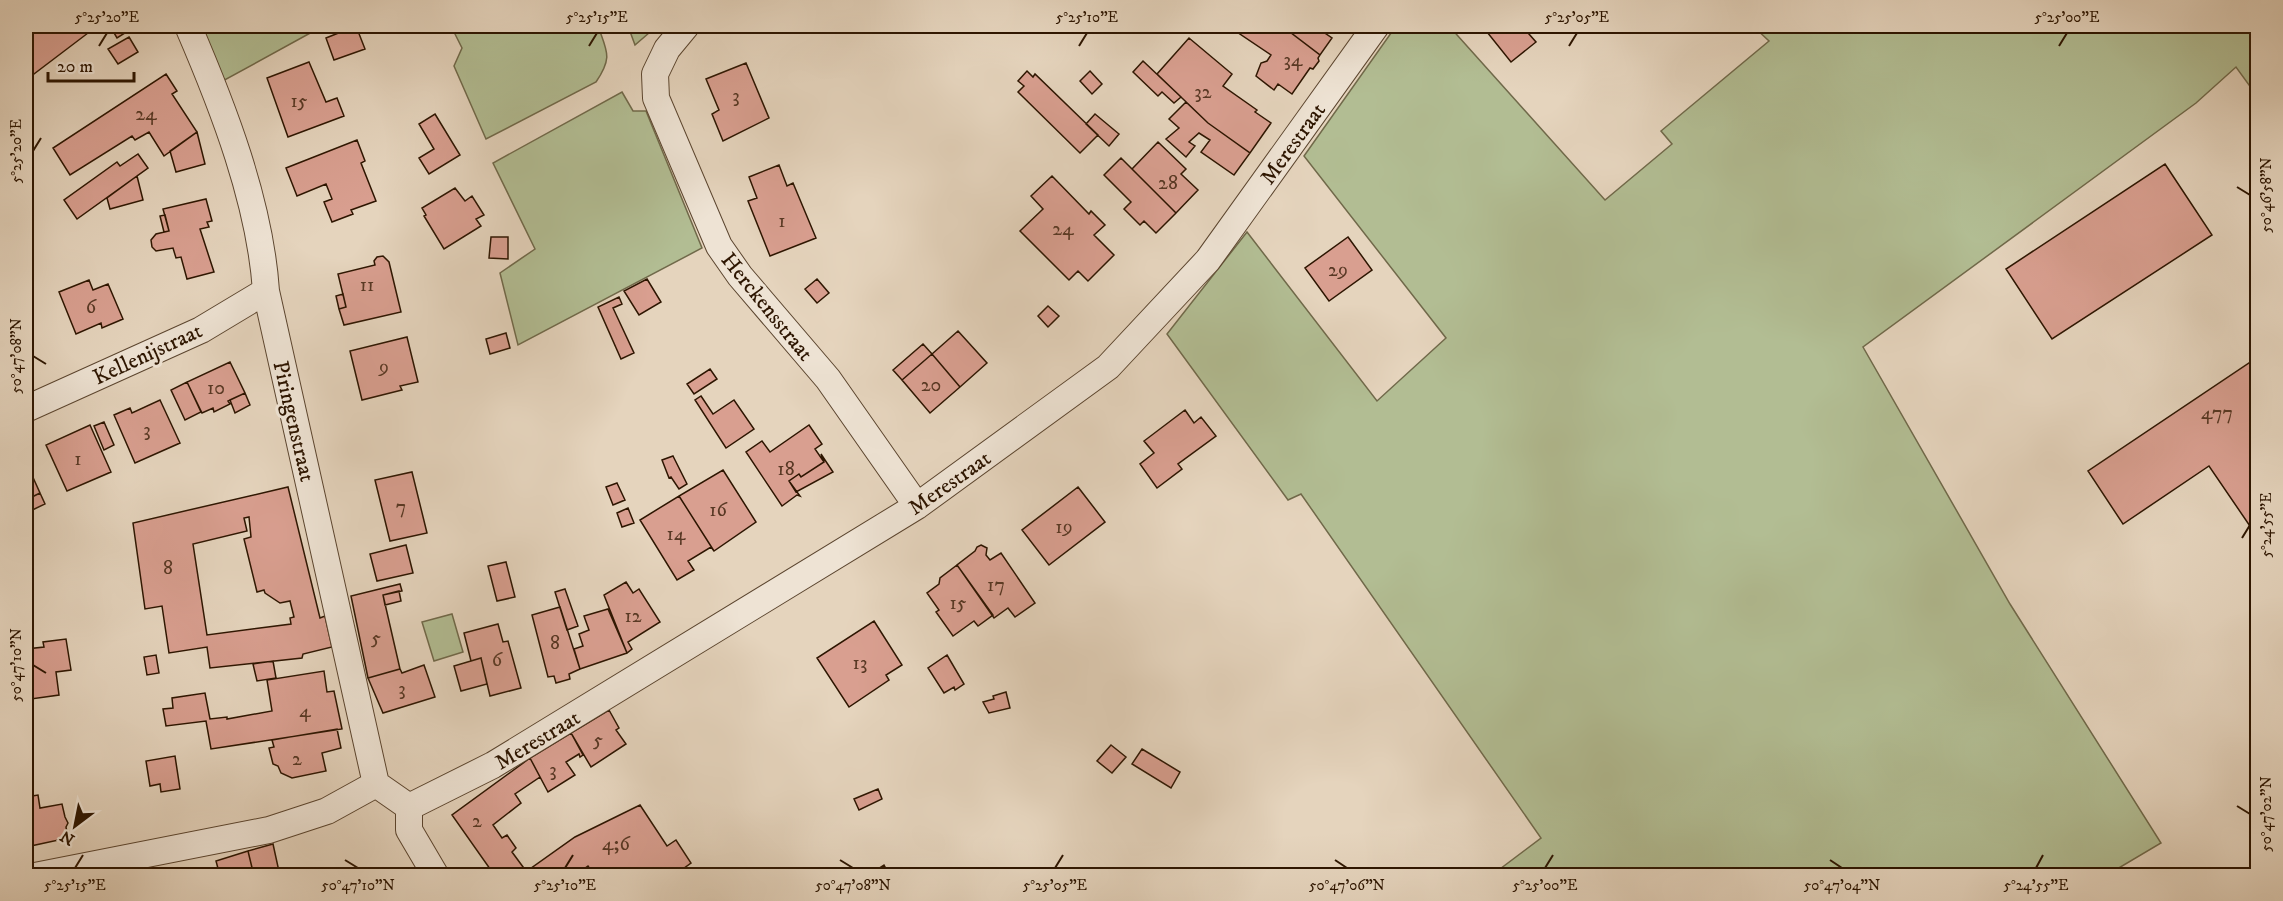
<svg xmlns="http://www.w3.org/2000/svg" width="2283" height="901" viewBox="0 0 2283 901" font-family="'IM FELL DW Pica',serif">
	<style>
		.green { fill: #b2bd93; stroke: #70694a; stroke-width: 1.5 }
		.building { fill: #d99f90; stroke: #2d1500; stroke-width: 1.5; fill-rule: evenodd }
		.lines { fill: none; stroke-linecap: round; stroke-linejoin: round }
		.minor-casing { stroke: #5b452f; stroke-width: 28 }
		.minor { stroke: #eee3d4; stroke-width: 26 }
		.ticks { fill: none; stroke: #2d1500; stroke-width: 2 }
		.labels { text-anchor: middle; stroke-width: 6; stroke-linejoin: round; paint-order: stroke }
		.number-label { font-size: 20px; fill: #583824 }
		.street-label { font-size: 22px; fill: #2d1500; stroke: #eee3d4 }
		.neatline { fill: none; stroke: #2d1500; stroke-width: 2 }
		.ticks-label { font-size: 15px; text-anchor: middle; fill: #2d1500 }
	</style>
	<rect width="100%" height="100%" fill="#e5d4bd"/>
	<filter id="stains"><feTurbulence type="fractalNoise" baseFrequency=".00333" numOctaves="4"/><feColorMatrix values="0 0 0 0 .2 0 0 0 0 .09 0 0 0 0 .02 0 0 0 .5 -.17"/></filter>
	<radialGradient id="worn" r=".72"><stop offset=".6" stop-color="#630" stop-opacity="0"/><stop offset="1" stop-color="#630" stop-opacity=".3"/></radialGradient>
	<path class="green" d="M200,26h123l-102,56z
		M451,26h147c9,26 15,31 -2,56l-110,57 -32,-73 8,-18z
		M628,26h29l-22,19z
		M1396,26h53l156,174 67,-56 -11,-13 108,-90 -16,-15h504v70l-21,-29 -40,36 -333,244 147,257 151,239 -54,32h-615l49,-37 -240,-344 -13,6 -121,-166 80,-102 130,169 69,-63 -142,-182z
		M622,92l11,19h13l56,137 -184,97 -18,-72 35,-24 -42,-86z
		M452,614l11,38 -29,9 -12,-39z"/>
	<path class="building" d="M26,26h56l6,7 -62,47z
		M110,26h26l-19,12z
		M356,26l9,23 -31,11 -8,-22z
		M1228,26h54l38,29 -2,3 1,3 -6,8 -3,-1 -18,26 -14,-10 -4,6 -18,-14 5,-13 6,-2 4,-6z
		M1282,26h39l-2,3 13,9 -12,17z
		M1485,26h37l14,16 -25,20 -28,-35z
		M129,37l9,15 -20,12 -10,-15z
		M1189,38l43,36 -9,12 34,24 -2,2 16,11 -21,30 -42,-30 -51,-49z
		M1143,61l38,36 -7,6 -12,-11 -4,4 -25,-24z
		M309,62l17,40 11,-4 7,18 -56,21 -21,-59z
		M746,63l23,55 -46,23 -11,-27 7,-4 -13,-31z
		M1027,71l6,6 2,-3 63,61 -18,18 -62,-61 6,-6 -6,-5z
		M1090,71l12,13 -10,10 -12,-13z
		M166,74l11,17 -5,3 25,38 -33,24 -15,-24 -14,8 -3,-4 -62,39 -17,-27z
		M1186,102l22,21 42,30 -16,22 -33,-23 9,-12 -11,-7 -10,9 6,4 -9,11 -20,-18 13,-11 -10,-9z
		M435,114l25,41 -31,19 -10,-16 15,-9 -15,-25z
		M1095,114l24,20 -10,12 -23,-22z
		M197,132l8,32 -29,8 -6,-21z
		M357,140l8,21 -4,2 15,38 -25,9 2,4 -21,8 -8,-20 8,-3 -6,-15 -29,12 -11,-28z
		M1158,142l28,27 -5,5 17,16 -22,23 -44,-44z
		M138,154l10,14 -71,51 -13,-19 53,-38 3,4z
		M1121,158l55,55 -20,20 -12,-12 -4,4 -16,-16 7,-7 -27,-27z
		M2165,164l47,71 -160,104 -46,-70z
		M779,165l8,21 6,-3 23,55 -46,18 -22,-55 9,-3 -8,-21z
		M137,176l6,24 -33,9 -3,-11z
		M1052,176l37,38 2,-3 14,14 -11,10 20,20 -26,26 -10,-10 -9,9 -49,-49 23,-22 -12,-13z
		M455,188l10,13 7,-5 12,19 -8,4 5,7 -37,23 -20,-33 2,-1 -4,-7z
		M206,199l6,22 -5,1 2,5 -9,2 14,43 -27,7 -6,-22 -5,1 -3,-10 -17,3 -4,-4 -1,-7 5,-6 13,-3 -6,-22z
		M165,215l4,16 -5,1 -4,-16z
		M491,237h17v22l-19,-1z
		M1348,237l24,33 -43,31 -24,-33z
		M383,256l6,6 12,50 -57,13 -5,-16 7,-2 -8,-33 37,-9 -1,-4 3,-4z
		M647,279l14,23 -22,13 -15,-24z
		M817,279l12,14 -12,10 -12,-14z
		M89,280l4,10 15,-6 15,35 -21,9 -1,-5 -25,11 -17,-42z
		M343,294l3,13 -7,2 -3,-13z
		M619,297l3,7 -9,4 21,45 -13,6 -23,-52z
		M1048,306l11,10 -11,11 -10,-11z
		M958,331l29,32 -27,24 -28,-33z
		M506,333l4,15 -20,6 -4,-15z
		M407,337l11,45 -18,4 2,4 -40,10 -12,-49z
		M923,344l9,10 -30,26 -9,-10z
		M932,354l28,33 -30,26 -28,-33z
		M2258,357v173l-4,2 -45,-66 -86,58 -35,-53z
		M230,362l15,31 -17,8 2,3 -16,8 -1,-4 -11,5 -15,-31z
		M710,369l7,10 -23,15 -7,-10z
		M187,382l14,30 -16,8 -14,-30z
		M245,393l5,12 -15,8 -5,-13z
		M701,396l12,18 21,-14 20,29 -28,19 -31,-48z
		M160,400l20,43 -45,20 -21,-48 16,-7 2,5z
		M1185,410l9,13 7,-6 15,19 -38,28 4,5 -25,19 -17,-24 14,-11 -10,-12z
		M104,422l10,23 -10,5 -10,-24z
		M90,425l21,47 -44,19 -21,-46z
		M809,425l13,19 -7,5 9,13 -23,15 -2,-3 -10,7 11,15 -3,-1 -15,11 -36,-54 16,-11 8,11z
		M821,454l12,18 -37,20 -7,-11 10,-7 2,3 23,-15z
		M673,456l14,28 -8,5 -8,-12 -2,1 -7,-18z
		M26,462l14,31 -14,7z
		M723,470l33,52 -42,29 -35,-55z
		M412,472l15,61 -37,8 -15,-61z
		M617,483l8,17 -12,5 -7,-18z
		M288,487l32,131 5,-2 7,31 -29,7 -1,4 -92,10 -3,-21 -38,6 -7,-47 -17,3 -12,-86zM249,517l2,20 -7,2 13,53 7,-2 1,3 15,10 10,-2 4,16 -4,1 1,6 -84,11 -14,-91 54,-13 -3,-13z
		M1078,487l27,35 -56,43 -27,-35z
		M40,493l5,11 -19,9v-13z
		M679,496l35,55 -3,-4 -23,14 6,9 -17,10 -37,-60z
		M628,508l6,15 -12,4 -5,-14z
		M406,545l7,28 -36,8 -7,-27z
		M981,545l6,3 -1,7 4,5 11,-7 34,50 -20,14 -7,-9 -14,10 -37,-53 18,-14 2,-4z
		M506,562l9,35 -18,4 -9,-35z
		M957,565l36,50 -15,11 -4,-5 -21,15 -17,-24 3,-2 -12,-17 12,-9 1,-6z
		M626,582l7,11 6,-4 21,33 -32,20 4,7 -5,4 -23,-58z
		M400,584l2,7 -19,4 17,74 -32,9 -17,-82z
		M565,589l13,37 -11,4 -12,-38z
		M399,591l2,10 -16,4 -2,-10z
		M560,607l20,62 -11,5 1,5 -14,4 -2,-7 -6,1 -16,-62z
		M608,609l19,44 -47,16 -6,-20 9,-3 -4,-12 10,-4 -5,-14z
		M874,621l28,44 -16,10 3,5 -40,27 -32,-49z
		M498,624l5,18 5,-1 13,47 -31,8 -9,-38 -10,3 -7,-28z
		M66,639l5,31 -15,2 3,23 -28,4 -4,-22h-1v-28l18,-2 -1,-5z
		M156,655l3,18 -12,2 -3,-18z
		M947,655l17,29 -9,6 -1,-3 -10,6 -16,-25z
		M481,658l6,26 -26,7 -7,-25z
		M273,661l3,17 -19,3 -4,-17z
		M424,665l11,32 -52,16 -15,-35 32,-9 2,4z
		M324,671l3,21 7,-1 8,38 -131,20 -5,-28 -40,5 -3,-17 10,-1 -1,-10 33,-5 5,26 17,-2v2l45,-8 -5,-31z
		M1006,692l4,16 -21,5 -6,-11 11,-3 -1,-3z
		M609,710l10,18 -3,2 10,14 -35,23 -20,-34z
		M337,729l4,19 -19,5 4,18 -34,7 -11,-5 -3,-7 -5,-2 -4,-16 5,-1 -2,-7z
		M571,733l12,22 -3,2 -1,-3 -13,8 9,13 -27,17 -18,-34z
		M1111,745l15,12 -14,16 -15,-12z
		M1142,749l38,23 -9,16 -39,-24z
		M175,756l5,33 -19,3 -1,-8 -10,2 -4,-25z
		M530,758l10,19 -25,17 6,9 -28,22 9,13 5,-3 9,13 -4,4 14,19 -6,5h-25l-43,-61z
		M878,789l4,10 -23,11 -5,-11z
		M38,795l2,13 22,-4 3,13 3,6 -2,4 2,11 -42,9v-50z
		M640,805l27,41 9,-6 15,23 -18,13h-78l-7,-10 -14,10h-54l55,-39z
		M273,844l7,32h-26l-6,-25z
		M248,851l6,25h-34l-4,-15z
		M884,865l6,11h-23z"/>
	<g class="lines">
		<g class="minor-casing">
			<path id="minor" d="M188,26c35,81 72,176 78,265l110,493 33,23
				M686,26l-19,23 -12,25 1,24 63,148 21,30 88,103 89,127
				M26,409l175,-79 65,-39
				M409,807l84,-42 424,-259 191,-139 100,-107 168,-234
				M409,807v23l27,46
				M35,876l234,-46 58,-19 49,-27"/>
		</g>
		<use href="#minor" class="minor"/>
	</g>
	<path class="ticks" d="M99,46l8,-13M589,46l8,-13M1079,46l8,-13M1569,46l8,-13M2059,46l8,-13M33,151l8,-13M2237,187l13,8M33,356l13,8M2242,538l8,-13M33,665l13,8M2237,806l13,8M345,860l13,8M840,860l13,8M1335,860l12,8M1830,860l12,8M75,868l8,-13M565,868l8,-13M1055,868l8,-13M1545,868l8,-13M2036,868l7,-13"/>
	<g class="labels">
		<g class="number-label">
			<text x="1293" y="66">34</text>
			<text x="1203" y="98">32</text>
			<text x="736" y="102">3</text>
			<text x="299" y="107">15</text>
			<text x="146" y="120">24</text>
			<text x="1168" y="189">28</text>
			<text x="782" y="227">1</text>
			<text x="1063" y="235">24</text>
			<text x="1338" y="276">29</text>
			<text x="367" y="291">11</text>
			<text x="91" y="313">6</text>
			<text x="384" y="373">9</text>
			<text x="931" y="391">20</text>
			<text x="216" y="394">10</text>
			<text x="2217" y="419">477</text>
			<text x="147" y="436">3</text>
			<text x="78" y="465">1</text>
			<text x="786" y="475">18</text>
			<text x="401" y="513">7</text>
			<text x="718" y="516">16</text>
			<text x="1064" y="533">19</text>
			<text x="676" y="540">14</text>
			<text x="168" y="574">8</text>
			<text x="996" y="591">17</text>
			<text x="958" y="609">15</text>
			<text x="633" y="622">12</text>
			<text x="376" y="644">5</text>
			<text x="555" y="649">8</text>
			<text x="497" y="666">6</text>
			<text x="860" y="669">13</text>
			<text x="402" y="695">3</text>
			<text x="305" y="717">4</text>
			<text x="598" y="746">5</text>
			<text x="297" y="765">2</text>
			<text x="553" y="776">3</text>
			<text x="477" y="827">2</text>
			<text x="616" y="850">4;6</text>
		</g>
		<g class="street-label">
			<text transform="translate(1292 143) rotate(-54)" y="8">Merestraat</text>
			<text transform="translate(768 306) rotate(51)" y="8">Herckensstraat</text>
			<text transform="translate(147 353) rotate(-25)" y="8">Kellenijstraat</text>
			<text transform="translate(295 421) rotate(77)" y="8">Piringenstraat</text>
			<text transform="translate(949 482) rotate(-35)" y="8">Merestraat</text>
			<text transform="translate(537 739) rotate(-31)" y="8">Merestraat</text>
		</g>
	</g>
	<rect width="2283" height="901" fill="none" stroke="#e5d4bd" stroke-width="66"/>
	<g transform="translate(75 826) rotate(212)" stroke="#eee3d4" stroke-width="4.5" paint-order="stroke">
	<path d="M0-4.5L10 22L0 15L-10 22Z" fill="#2d1500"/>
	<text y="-9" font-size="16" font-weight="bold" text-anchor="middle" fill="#2d1500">N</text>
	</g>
	<path d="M48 72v9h86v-9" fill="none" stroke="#2d1500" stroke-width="3"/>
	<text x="57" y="72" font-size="18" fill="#2d1500" stroke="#eee3d4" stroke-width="4.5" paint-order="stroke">20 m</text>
	<rect x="33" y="33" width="2217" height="835" class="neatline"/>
	<g class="ticks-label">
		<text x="107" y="22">5°25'20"E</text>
		<text x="597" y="22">5°25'15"E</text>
		<text x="1087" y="22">5°25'10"E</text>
		<text x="1577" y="22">5°25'05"E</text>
		<text x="2067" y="22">5°25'00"E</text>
		<text transform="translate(16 151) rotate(-90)" y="5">5°25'20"E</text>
		<text transform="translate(2266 195) rotate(-90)" y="5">50°46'58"N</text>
		<text transform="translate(16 356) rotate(-90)" y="5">50°47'08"N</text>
		<text transform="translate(2266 525) rotate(-90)" y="5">5°24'55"E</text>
		<text transform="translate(16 665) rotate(-90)" y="5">50°47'10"N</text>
		<text transform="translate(2266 814) rotate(-90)" y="5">50°47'02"N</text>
		<text x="75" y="890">5°25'15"E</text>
		<text x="358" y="890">50°47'10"N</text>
		<text x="565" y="890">5°25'10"E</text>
		<text x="853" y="890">50°47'08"N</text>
		<text x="1055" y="890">5°25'05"E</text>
		<text x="1347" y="890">50°47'06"N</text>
		<text x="1545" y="890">5°25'00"E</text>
		<text x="1842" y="890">50°47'04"N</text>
		<text x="2036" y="890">5°24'55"E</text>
	</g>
	<rect width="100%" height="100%" filter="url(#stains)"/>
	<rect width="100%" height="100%" fill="url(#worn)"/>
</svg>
